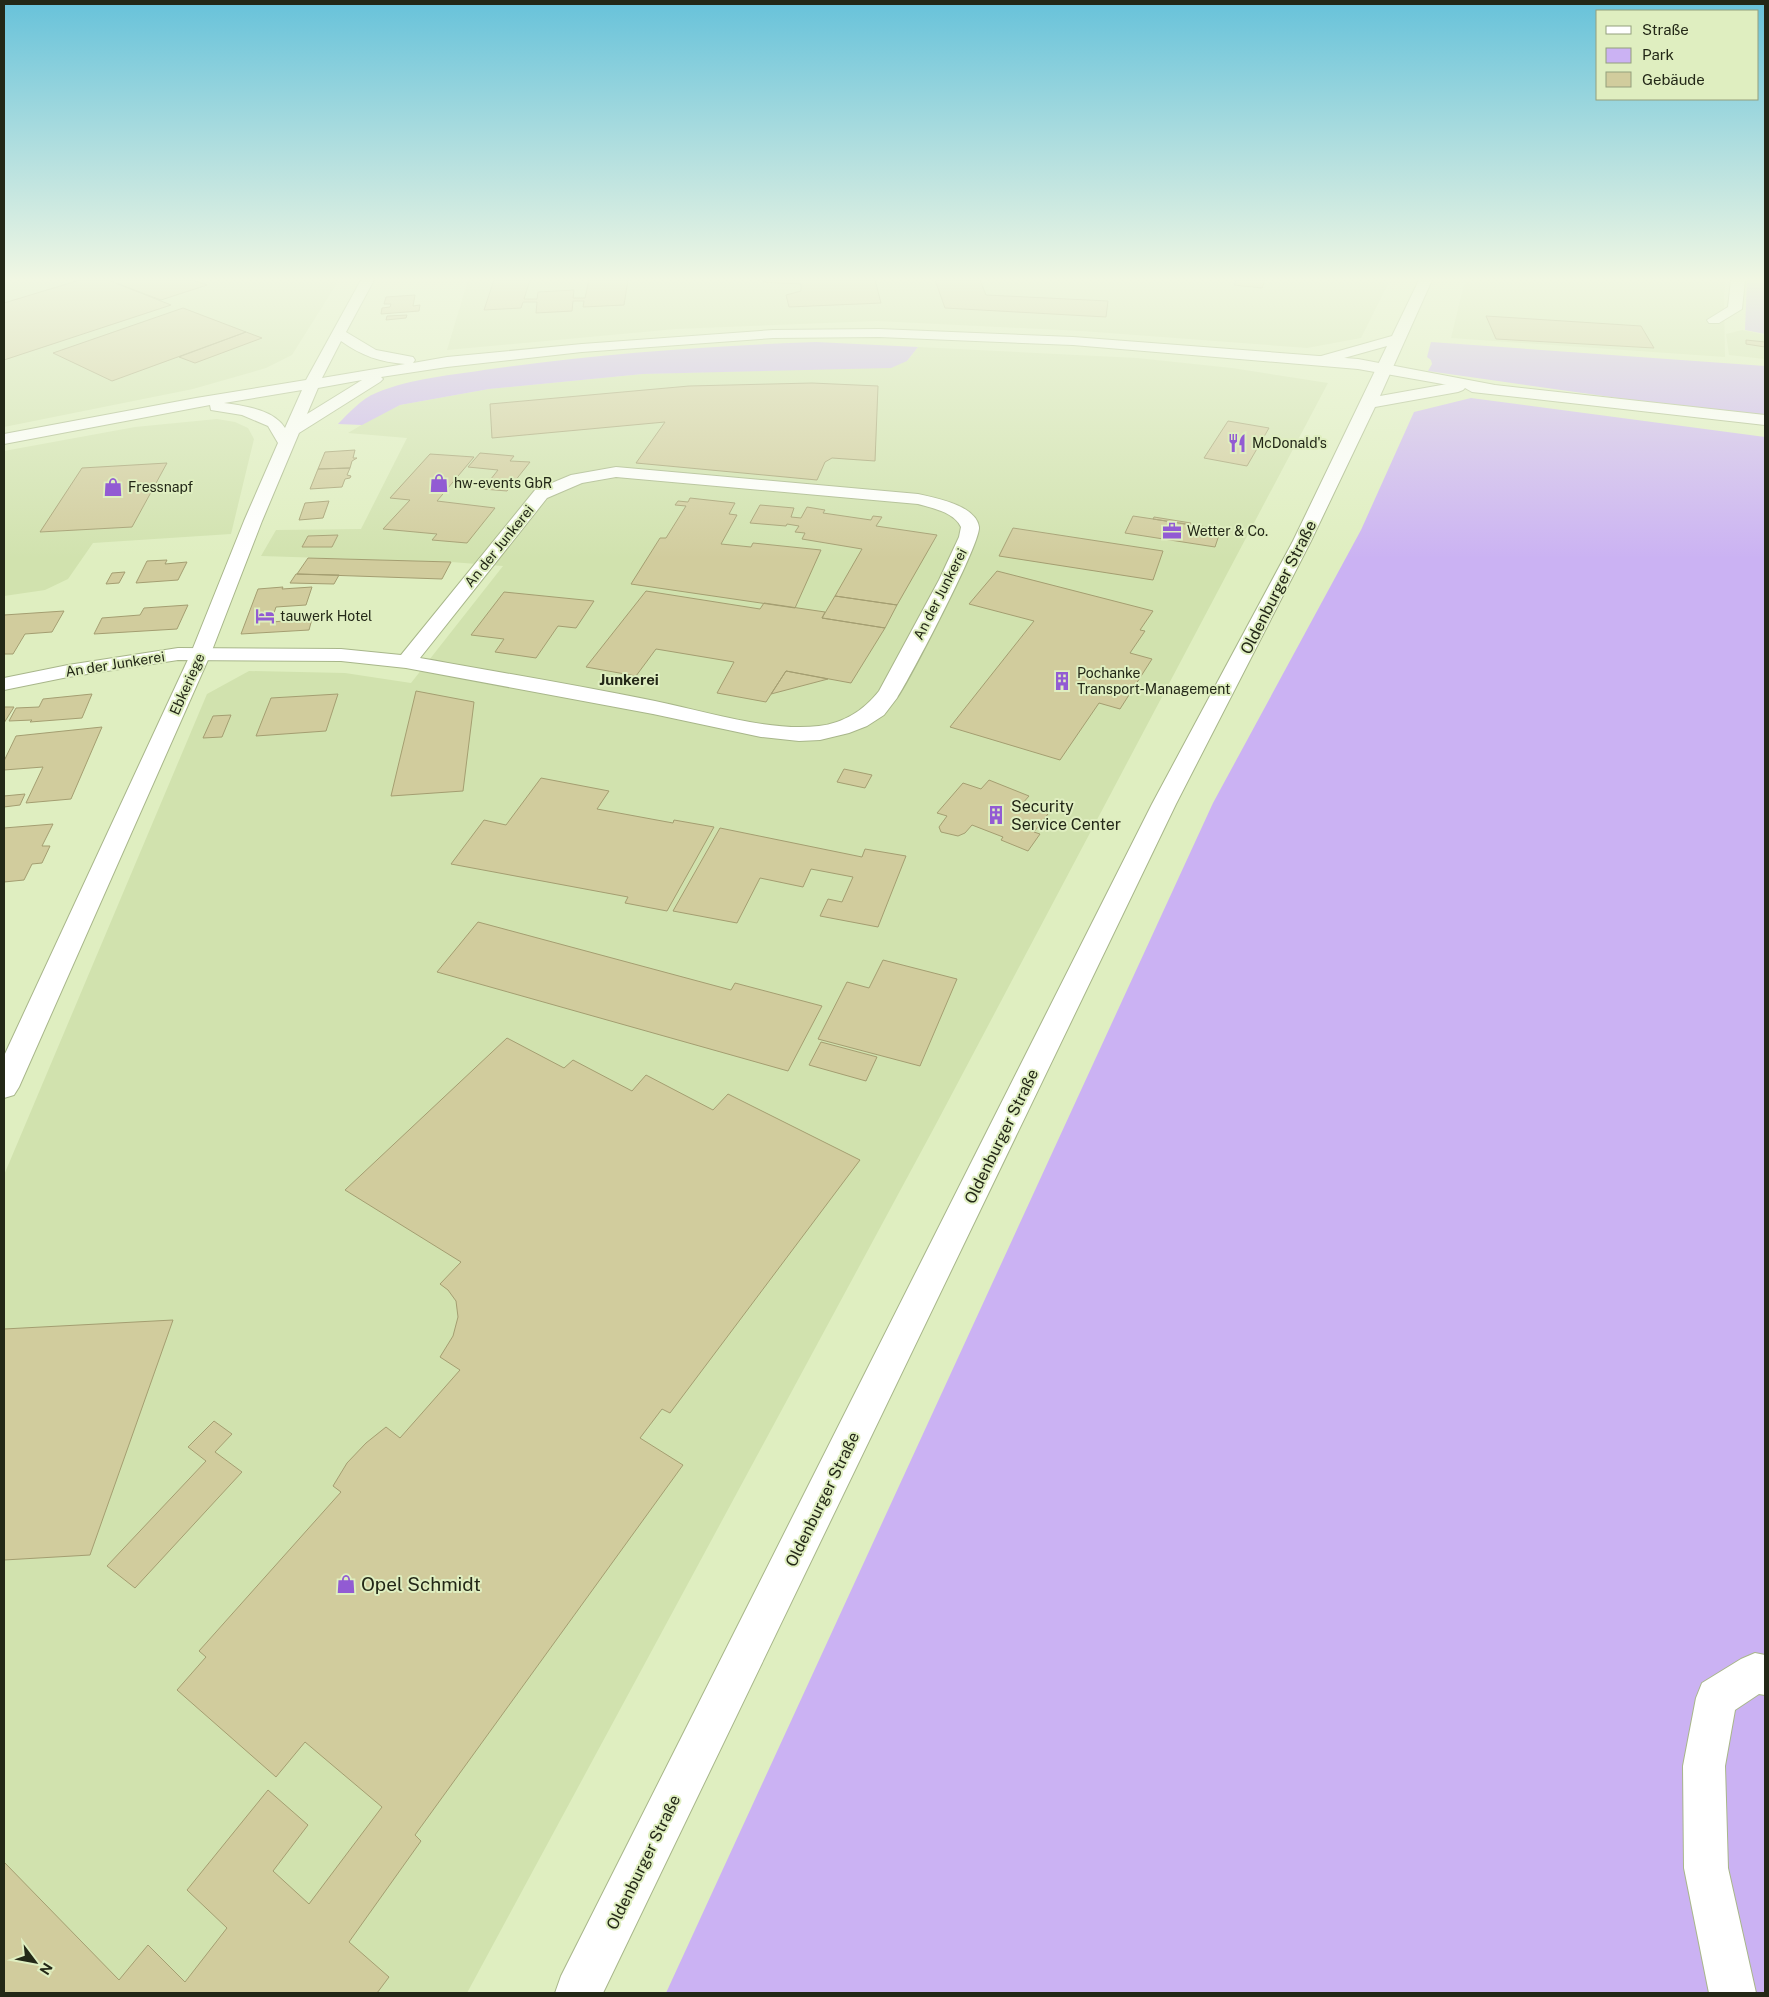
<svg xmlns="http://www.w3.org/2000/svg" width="1769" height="1997" viewBox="0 0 1769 1997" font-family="'Public Sans',sans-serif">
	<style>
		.built { fill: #d1e2ae }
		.green { fill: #cbb2f3 }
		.building { fill: #d1cc9d; stroke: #a49e71 }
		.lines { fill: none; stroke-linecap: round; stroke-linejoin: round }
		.street-casing { stroke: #a8b68a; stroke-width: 2 }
		.secondary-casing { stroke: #a8b68a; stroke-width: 2 }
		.primary-casing { stroke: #a8b68a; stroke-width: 2 }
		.street { fill: #fff; fill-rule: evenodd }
		.secondary { fill: #fff; fill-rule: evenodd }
		.primary { fill: #fff; fill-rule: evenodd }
		.labels { text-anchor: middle; stroke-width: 4; stroke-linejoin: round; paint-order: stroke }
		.far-poi-label { font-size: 14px; fill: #232817; stroke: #dfeec0; text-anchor: start }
		.far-street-label { font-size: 14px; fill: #232817; stroke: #dfeec0 }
		.far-neighbourhood-label { font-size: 15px; font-weight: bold; fill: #232817; stroke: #dfeec0 }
		.street-label { font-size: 16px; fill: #232817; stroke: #dfeec0 }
		.poi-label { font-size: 16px; fill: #232817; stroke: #dfeec0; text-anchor: start }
		.near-poi-label { font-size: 19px; fill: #232817; stroke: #dfeec0; text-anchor: start }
	</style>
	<rect width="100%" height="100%" fill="#dfeec0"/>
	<path class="built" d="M4,280h335l-47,75 -26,13 -73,21 -189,38z
		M468,280h922l-29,58 -54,10 -225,-17 -205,-10 -201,8 -229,21z
		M1465,280h261l-2,16 1,61 -274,-19z
		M1742,330l23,5v24l-36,-4 -3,-21z
		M918,347l219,11 95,10 96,15 -393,743 -468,867h-463v-818l203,-481 42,-23 96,2 66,10 92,-117 -52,-4 -190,-6 15,-26 85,-1 46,-91 -59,-5 25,-15 27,-13 89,-16 154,-15 135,-4 129,-9z
		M217,419l18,3 13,6 6,11 -23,95 -138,9 -25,36 -23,11 -41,6v-145l131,-24z"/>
	<path class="green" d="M1747,280h18v54l-20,-4z
		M816,342l102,5 -11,14 -16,7 -248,6 -154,15 -89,16 -38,20 -24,-1c11,-11 23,-25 38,-31 35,-15 77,-18 115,-24 107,-15 217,-23 325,-27z
		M1431,342l334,24v49l-140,-16 -197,-28 4,-7 -1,-4 -4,-3z
		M1471,398l294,39v1556h-1099l547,-1190 148,-273 53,-118z"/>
	<path class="building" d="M80,280h28l63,25 -167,55v-57z
		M108,280h85l14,5 -46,15z
		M494,280h36l-6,19h13l1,-7 36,-2 -1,8h12l4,-18h39l-4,25 -41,2 1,-6h-11l-1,10 -36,2 1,-11h-14l-2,6 -37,2z
		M763,280h112l6,23 -92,4 -3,-12 15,-4v-7l-38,-2z
		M935,280h45l6,15 122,6 -2,16 -161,-9z
		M1236,280h29l-3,8 -28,-3z
		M415,295l-2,11 7,-1 -1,6 -38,3 1,-6 8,-1 1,-3h-7l2,-7z
		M183,308l63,24 -134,49 -59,-28z
		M407,315l-1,3 -20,2 1,-4z
		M1486,316l155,10 13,22 -158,-9z
		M246,332l16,6 -67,25 -16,-6z
		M1746,340l19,2v5l-19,-3z
		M812,383l66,3 -3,75 -43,-3 -7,4 -8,18 -181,-17 29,-41 -173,16 -2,-34 199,-18z
		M1228,421l41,7 -22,38 -43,-8z
		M355,450l-2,8h4l-5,3 -2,7 -32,1 7,-17z
		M480,453l34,3 -4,5 20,1 -23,29 -24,-2 15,-19 -30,-3z
		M430,454l44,3 -37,44 58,7 -28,35 -35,-3 5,-6 -54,-5 27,-29 -20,-2z
		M167,463l-35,64 -92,5 42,-64z
		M350,468l-3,7 4,1 -1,2 -5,1 -3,8 -32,2 8,-20z
		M690,498l45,5 -6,11 8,1 -16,29 30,3 2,-4 68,7 -26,58 -164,-24 29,-46h6l20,-32 -11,-1 3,-4 10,1z
		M329,501l-6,17 -24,2 6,-17z
		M760,505l34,3 -3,9 10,1 6,-11 18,3 -2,3 48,7 2,-4 9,1 -6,9 61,9 -40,70 -62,-9 27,-47 -60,-10 3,-6 -10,-1 4,-6 -12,-2 -1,2 -36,-3z
		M1133,516l20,3 68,10 -6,18 -90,-14z
		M1154,517l37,6 -1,2 -37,-6z
		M1013,528l150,23 -10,29 -154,-24z
		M338,535l-6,12h-30l6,-11z
		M308,558l143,4 -9,17 -145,-5z
		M167,560l-2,4 22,-2 -9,18 -42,3 11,-22z
		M997,571l156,40 -13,19 5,1 -15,22 22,6 -32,50 -21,-6 -39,57 -110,-33 84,-106 -65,-17z
		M125,572l-6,11 -13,1 6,-11z
		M296,574l43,1 -5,9 -44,-1z
		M283,587l-1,2 30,-2 -6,18 -30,2 -5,15 41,-3 -3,11 -68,4 17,-45z
		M646,591l114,18 4,-6 61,9 -3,6 63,10 -34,55 -65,-12 -20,31 -49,-9 17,-31 -78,-13 -20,27 -50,-9z
		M504,592l90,9 -18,27 -18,-2 -22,32 -41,-6 9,-13 -33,-4z
		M835,596l62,9 -12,23 -63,-10z
		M188,605l-11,24 -83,5 8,-16 38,-3 4,-7z
		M64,611l-12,21 -27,2 -12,20h-9v-39z
		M786,671l42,8 -57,15z
		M416,691l58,11 -11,89 -72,5z
		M92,694l-10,24 -52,4 2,-2 -23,1 7,-13 23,-1 4,-8z
		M338,694l-12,37 -70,5 15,-38z
		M4,707h10l-10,16z
		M231,715l-9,22 -19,1 10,-22z
		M102,727l-31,72 -45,4 17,-36 -39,3v-9l12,-25z
		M844,769l28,6 -7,13 -28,-6z
		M541,778l68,13 -12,18 76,14 1,-3 40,7 -47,84 -42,-8 3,-6 -177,-33 33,-44 22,5z
		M989,780l40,16 -7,8 26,10 -14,18 6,2 -12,17 -27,-11 2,-3 -31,-12 -7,8 -7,3 -17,-4 -2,-5 8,-11 -10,-3 26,-30 18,6z
		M25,794l-5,11 -16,2v-11z
		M53,824l-11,22h8l-8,17 -10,1 -8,16 -20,2v-54z
		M720,828l142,29 3,-8 41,7 -28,71 -58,-11 8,-17 14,3 11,-25 -42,-8 -8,18 -43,-9 -23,45 -64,-12z
		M478,922l253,68 4,-7 87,23 -34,65 -351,-99z
		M883,960l74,19 -37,87 -102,-27 29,-57 22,6z
		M507,1038l57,30 9,-8 59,31 14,-16 67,35 15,-16 132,66 -190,253 -8,-4 -22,29 43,27 -268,370 6,6 -72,101 40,35 -12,16h-373v-131l115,118 29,-35 37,37 42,-54 -40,-38 81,-100 40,35 -35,46 36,33 73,-97 -77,-65 -29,35 -99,-87 29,-33 -7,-6 142,-159 -8,-6 14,-23 19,-20 20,-16 14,11 60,-68 -20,-13 13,-21 5,-19 -2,-16 -8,-11 -8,-6 21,-22 -116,-72z
		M821,1042l56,15 -11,24 -57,-16z
		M173,1320l-83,235 -86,5v-231z
		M214,1421l18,13 -17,18 27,20 -107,116 -28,-22 99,-105 -18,-14z"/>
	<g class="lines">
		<g class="street-casing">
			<path id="street" d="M1731,280h14l-3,29 -23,14h-10l-2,-3 21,-13z
				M616,467l302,27c17,4 58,11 61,33 2,16 -69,151 -82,171l-13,17 -17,11 -18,7 -29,7 -21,1 -38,-4 -108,-23 -247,-46 -65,-7 -163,-1 -110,17 -64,13v-12l64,-13 110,-17 163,1 60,6 134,-165 36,-15zM616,477l302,27c14,4 36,8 43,23l-2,10 -20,43 -60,111c-15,19 -35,32 -60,35 -50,6 -115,-15 -164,-25 -78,-16 -157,-29 -235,-43l127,-160 35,-15z
				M1755,1653l10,2v40l-6,-1 -24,16 -10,56 3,102 28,125h-47l-25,-125 -1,-102 13,-68 6,-15 39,-24z"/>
		</g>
		<g class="secondary-casing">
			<path id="secondary" d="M361,280h13l-28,52 30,18 37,7 2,3 -2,3 34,-6 135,-13 191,-14 106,-1 194,8 285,22 137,26 270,30v10l-293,-33 -7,-4 -107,-19 -285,-24 -194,-8 -106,1 -191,14 -135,15 -66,10 2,2 -3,3 -81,51 -37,88 -51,132 -192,434 -5,8 -10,3v-42l187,-403 53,-132 34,-78 -10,-17 -26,-11 -31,-5 -1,-5 -206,39v-10l192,-36 110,-18zM341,341c21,15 39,21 64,23l-83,14zM362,380l-55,34 11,-26zM302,390l-17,38c-12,-19 -41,-22 -61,-25z"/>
		</g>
		<g class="primary-casing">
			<path id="primary" d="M1419,280h13l-52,116 78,-14 5,2 3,3 -3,3 -5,2 -83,15 -64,134 -135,263 -573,1189h-48l6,-17 591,-1172 141,-263 94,-195 -68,19 -5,-1 -2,-3 2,-3 78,-22z"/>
		</g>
		<use href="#street" class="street"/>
		<use href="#secondary" class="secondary"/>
		<use href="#primary" class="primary"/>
	</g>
	<linearGradient id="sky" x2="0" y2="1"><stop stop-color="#67c2da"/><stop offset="0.5" stop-color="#f1f7e3"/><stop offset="1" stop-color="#f1f7e3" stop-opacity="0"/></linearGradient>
	<rect width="1769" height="559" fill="url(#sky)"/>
	<defs>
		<g id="restaurant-bare" transform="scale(1.5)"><path d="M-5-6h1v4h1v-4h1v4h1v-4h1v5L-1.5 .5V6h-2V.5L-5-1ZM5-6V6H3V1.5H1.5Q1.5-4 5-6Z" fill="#925bd3" stroke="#dfeec0" stroke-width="2.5" paint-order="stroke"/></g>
		<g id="shop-bare" transform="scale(1.5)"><path d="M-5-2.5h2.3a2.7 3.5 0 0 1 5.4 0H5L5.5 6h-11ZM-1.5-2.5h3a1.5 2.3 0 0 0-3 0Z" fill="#925bd3" stroke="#dfeec0" stroke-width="2.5" paint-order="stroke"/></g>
		<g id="office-bare" transform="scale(1.5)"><path d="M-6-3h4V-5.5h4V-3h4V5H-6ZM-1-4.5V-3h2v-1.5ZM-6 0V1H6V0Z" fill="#925bd3" stroke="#dfeec0" stroke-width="2.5" paint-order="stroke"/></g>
		<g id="hotel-bare" transform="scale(1.5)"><path d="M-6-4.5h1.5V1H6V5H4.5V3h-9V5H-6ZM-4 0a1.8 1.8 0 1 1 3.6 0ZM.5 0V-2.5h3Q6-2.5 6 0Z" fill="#925bd3" stroke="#dfeec0" stroke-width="2.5" paint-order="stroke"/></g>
		<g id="building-bare" transform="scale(1.5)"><path d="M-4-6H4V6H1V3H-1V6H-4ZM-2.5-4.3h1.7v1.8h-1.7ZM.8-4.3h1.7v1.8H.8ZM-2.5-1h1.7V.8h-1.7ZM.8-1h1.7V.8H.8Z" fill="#925bd3" stroke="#dfeec0" stroke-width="2.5" paint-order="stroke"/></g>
	</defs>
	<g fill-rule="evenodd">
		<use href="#restaurant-bare" x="1237" y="443"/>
		<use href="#shop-bare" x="439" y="483"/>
		<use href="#shop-bare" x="113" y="487"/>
		<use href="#office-bare" x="1172" y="531"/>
		<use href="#hotel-bare" x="265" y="616"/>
		<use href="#building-bare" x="1062" y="681"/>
		<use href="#building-bare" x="996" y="815"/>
		<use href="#shop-bare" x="346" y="1584"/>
	</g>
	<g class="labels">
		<g class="far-poi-label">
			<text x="1252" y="448">McDonald's</text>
			<text x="454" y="488">hw-events GbR</text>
			<text x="128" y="492">Fressnapf</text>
			<text x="1187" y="536">Wetter &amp; Co.</text>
			<text x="280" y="621">tauwerk Hotel</text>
			<text x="1077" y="678">Pochanke<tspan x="1077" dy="16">Transport-Management</tspan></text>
		</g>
		<g class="far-street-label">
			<text transform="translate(499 546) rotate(-51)" y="5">An der Junkerei</text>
			<text transform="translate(940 594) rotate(-63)" y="5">An der Junkerei</text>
			<text transform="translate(115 664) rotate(-9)" y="5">An der Junkerei</text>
			<text transform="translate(187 684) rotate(-66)" y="5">Ebkeriege</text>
		</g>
		<g class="far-neighbourhood-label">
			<text x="629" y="685">Junkerei</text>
		</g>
		<g class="street-label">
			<text transform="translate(1278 587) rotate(-63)" y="6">Oldenburger Straße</text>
			<text transform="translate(1001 1136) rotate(-64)" y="6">Oldenburger Straße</text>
			<text transform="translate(822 1499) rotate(-64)" y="6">Oldenburger Straße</text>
			<text transform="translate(643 1862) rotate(-64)" y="6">Oldenburger Straße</text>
		</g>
		<g class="poi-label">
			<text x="1011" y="812">Security<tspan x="1011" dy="18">Service Center</tspan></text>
		</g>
		<g class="near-poi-label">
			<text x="361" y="1591">Opel Schmidt</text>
		</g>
	</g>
	<rect width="1769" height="1997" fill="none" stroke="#232817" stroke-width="10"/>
	<rect x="1596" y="10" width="162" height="90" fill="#dfeec0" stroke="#949f7c"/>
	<rect x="1606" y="26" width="25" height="8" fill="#ffffff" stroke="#949f7c"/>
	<text x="1642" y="35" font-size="15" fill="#232817">Straße</text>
	<rect x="1606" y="48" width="25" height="15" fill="#cbb2f3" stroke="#949f7c"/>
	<text x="1642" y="60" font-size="15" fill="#232817">Park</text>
	<rect x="1606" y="72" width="25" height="15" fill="#d1cc9d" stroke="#949f7c"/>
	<text x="1642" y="85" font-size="15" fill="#232817">Gebäude</text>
	<g transform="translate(35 1962) rotate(122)" stroke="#dfeec0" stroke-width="4" paint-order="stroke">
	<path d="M0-4L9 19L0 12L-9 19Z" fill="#232817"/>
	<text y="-8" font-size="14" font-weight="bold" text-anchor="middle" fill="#232817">N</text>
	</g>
</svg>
